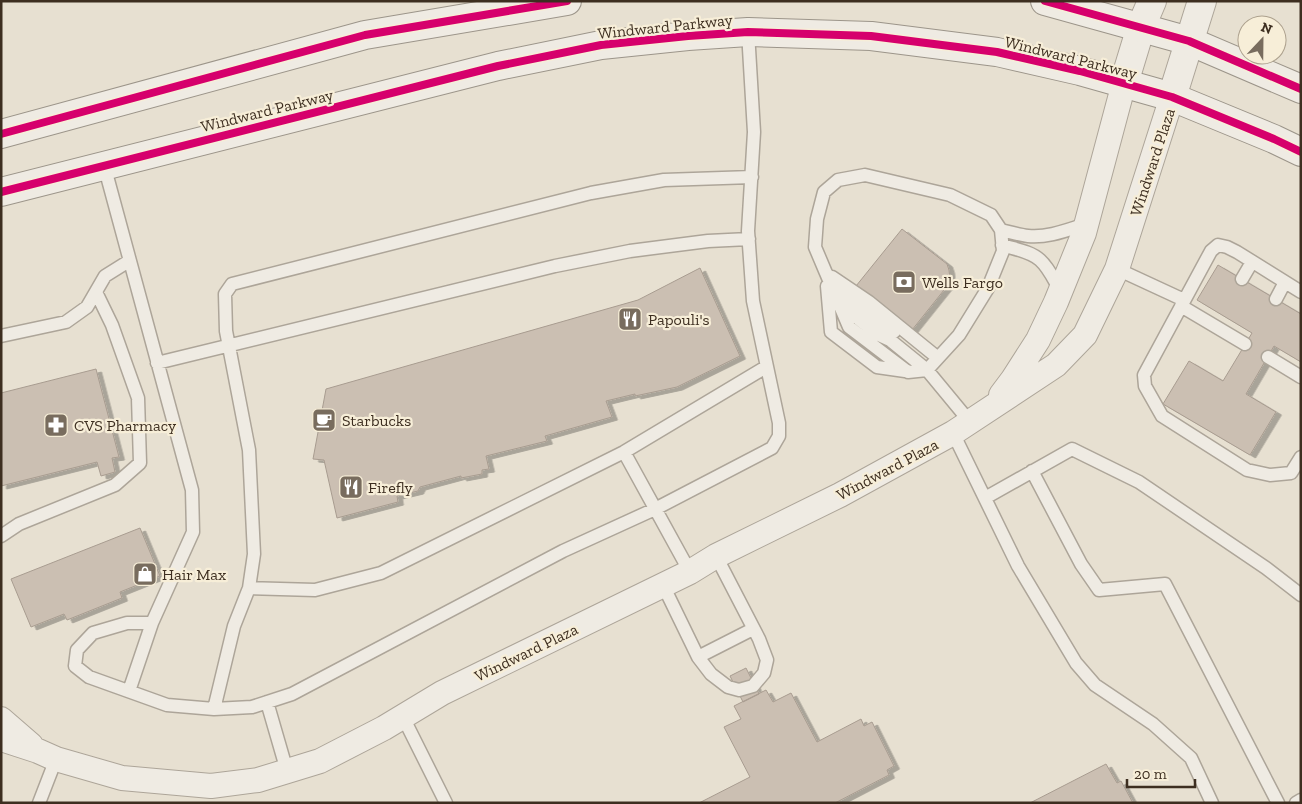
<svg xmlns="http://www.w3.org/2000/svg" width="1302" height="804" viewBox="0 0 1302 804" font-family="'Zilla Slab',serif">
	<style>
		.building { fill: #cbbfb2; stroke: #a89c90; filter: url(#shadow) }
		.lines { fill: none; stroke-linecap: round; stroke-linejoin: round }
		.service-casing { stroke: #ada599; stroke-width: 15 }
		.minor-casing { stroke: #ada599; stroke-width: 26 }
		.tertiary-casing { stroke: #ada599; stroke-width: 30 }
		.secondary-casing { stroke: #9c958a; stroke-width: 30 }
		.service { stroke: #efebe3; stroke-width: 12 }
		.minor { stroke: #efebe3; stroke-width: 24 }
		.tertiary { stroke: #efebe3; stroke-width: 28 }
		.secondary { stroke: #efebe3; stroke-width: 28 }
		.cycleway-casing { stroke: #f7eed8; stroke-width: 11 }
		.cycleway { stroke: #d6006c; stroke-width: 8 }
		.labels { text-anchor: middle; stroke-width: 4.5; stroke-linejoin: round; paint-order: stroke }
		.street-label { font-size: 16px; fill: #3d2e20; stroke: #f7eed8 }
		.poi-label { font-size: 16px; fill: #3d2e20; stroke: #f7eed8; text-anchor: start }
	</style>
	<defs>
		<filter id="shadow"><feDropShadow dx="5.5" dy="3" stdDeviation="0" flood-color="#0004"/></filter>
	</defs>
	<rect width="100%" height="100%" fill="#e7e0d1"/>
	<path class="building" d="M902,229l45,35 2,6 1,9 -2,6 -36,45 -56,-44z
		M1218,265l83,49v48l-27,-16 -28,48 30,18 -26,43 -87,-51 26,-43 34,20 29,-48 -55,-33z
		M700,268l40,88 -63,31 -42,9v-2l-29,7 6,16 -67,19 2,5 -61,15 3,13 -7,1v4l-21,4v-2l-41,11 -2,4 -21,5 1,6 -61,16 -13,-58 -11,-1 13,-70 312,-89z
		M96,369l23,88 -7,1 3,14 -14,4 -4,-14 -96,24v-93z
		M140,528l20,48 -40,16 2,6 -55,22 -3,-6 -33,13 -20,-48z
		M746,668l13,26 -16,8 -13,-26z
		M766,690l7,12 18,-9 26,49 44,-23 3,7 8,-4 22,44 -7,4 2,5 -54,28h-136l51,-26 -26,-50 17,-8 -7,-13z
		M1106,764l11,19 4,-2 12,22h-103z"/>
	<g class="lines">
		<g class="service-casing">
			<path id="service" d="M104,165l88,325 1,42 -41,91 -23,68
				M1001,230c9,2 18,5 27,6 20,2 39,-6 58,-12
				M1002,245c12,4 28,6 38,15 9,8 14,20 20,30
				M1117,269l67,31
				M826,273l23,54 59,45 19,-2 32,-35 29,-47 15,-37 -2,-21 -10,-15 -41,-20 -85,-20 -27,5 -14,12 -7,27 -2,28 11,26 30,44 23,18 11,5 37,30 43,52
				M832,277l37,25 69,56
				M1242,279l10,-17
				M827,286l4,46 46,35 28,4
				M1301,292l-64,-40 -10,-5 -9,-2 -7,6 -67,124 1,11 17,30 85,54 23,5 21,-2 10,-16
				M849,296l14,13 31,23
				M1276,299l9,-17
				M1181,306l64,38
				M1,336l65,-14 21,-15 18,-31 24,-15
				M1268,357l33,20
				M157,363l398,-97 75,-15 78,-10 41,-2
				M953,433l65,133 58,97 19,22 58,39 38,34 21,45
				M624,452l66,120
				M1032,471l49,93 18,26 66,-6 113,219
				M985,498l87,-49 67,33 127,86 35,27
				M1,536l18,-12 96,-39 25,-22 -2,-65 -26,-73 -16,-33
				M663,585l35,72 13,17 17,13 11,3 14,-4 11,-13 3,-13 -8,-21 -43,-83
				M249,588l66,2 66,-17 243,-121 142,-85
				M152,623h-25l-34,10 -16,17 -2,16 14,11 78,28 47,4 38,-2 40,-13 271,-143 92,-42 117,-61 7,-12v-13l-26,-122 -5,-70 6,-99 -6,-100
				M698,657l55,-28
				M267,702l20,69
				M214,709l20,-83 15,-38 5,-34 -5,-104 -23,-119 -1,-37 7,-10 359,-91 73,-13 88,-3
				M403,717l43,86
				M39,803l17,-44
				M1296,803l5,-3"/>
		</g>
		<g class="minor-casing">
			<path id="minor" d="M1001,395l12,-16 25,-39 18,-38 28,-69 40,-150
				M1,719l30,26
				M1,739l37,12 18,8 66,19 89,8 47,-6 62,-19 64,-33 58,-35 248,-121 26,-16 124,-61 113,-62 103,-68 29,-30 32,-66 55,-172"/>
		</g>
		<g class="tertiary-casing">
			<path id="tertiary" d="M1124,83l17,-56 11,-26
				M1172,97l30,-96"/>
		</g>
		<g class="secondary-casing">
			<path id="secondary" d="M1045,1l144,40 112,48
				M1,134l364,-99 202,-34
				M1,192l497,-126 103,-21 87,-9 60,-4 123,4 126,16 83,19 92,26 102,42 27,13"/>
		</g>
		<use href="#service" class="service"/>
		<use href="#minor" class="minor"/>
		<use href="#tertiary" class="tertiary"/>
		<use href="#secondary" class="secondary"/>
		<g class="cycleway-casing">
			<path id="cycleway" d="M1045,1l144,40 112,48
				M1,134l364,-99 202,-34
				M1,192l497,-126 103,-21 87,-9 60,-4 123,4 126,16 83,19 92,26 102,42 27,13"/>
		</g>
		<use href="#cycleway" class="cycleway"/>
	</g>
	<defs>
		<g id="bank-square" transform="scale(1.25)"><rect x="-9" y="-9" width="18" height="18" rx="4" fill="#786c5e" stroke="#f7eed8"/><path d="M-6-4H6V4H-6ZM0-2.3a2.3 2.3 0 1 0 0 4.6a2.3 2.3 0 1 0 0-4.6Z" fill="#fff"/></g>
		<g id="restaurant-square" transform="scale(1.25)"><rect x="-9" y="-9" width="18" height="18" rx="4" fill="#786c5e" stroke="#f7eed8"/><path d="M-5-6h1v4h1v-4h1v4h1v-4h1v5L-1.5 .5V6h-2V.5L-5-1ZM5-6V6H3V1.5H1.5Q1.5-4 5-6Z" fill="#fff"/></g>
		<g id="cafe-square" transform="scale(1.25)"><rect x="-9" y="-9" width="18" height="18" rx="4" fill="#786c5e" stroke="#f7eed8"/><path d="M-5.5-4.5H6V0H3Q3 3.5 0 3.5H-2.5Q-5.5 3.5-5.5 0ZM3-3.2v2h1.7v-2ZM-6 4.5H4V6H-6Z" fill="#fff"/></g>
		<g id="pharmacy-square" transform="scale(1.25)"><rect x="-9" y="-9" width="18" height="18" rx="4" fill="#786c5e" stroke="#f7eed8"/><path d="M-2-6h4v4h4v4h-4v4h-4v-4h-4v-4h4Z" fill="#fff"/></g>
		<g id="shop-square" transform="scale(1.25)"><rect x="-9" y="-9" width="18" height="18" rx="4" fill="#786c5e" stroke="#f7eed8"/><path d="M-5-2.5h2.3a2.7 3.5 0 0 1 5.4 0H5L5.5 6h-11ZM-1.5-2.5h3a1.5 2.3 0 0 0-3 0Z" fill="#fff"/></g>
	</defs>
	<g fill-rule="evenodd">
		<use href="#bank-square" x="904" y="282"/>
		<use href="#restaurant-square" x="630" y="319"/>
		<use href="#cafe-square" x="324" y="420"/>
		<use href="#pharmacy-square" x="56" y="425"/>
		<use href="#restaurant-square" x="351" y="487"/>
		<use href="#shop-square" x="145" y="574"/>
	</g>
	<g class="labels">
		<g class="street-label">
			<text transform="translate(665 26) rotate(-6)" y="6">Windward Parkway</text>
			<text transform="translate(1071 57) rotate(14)" y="6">Windward Parkway</text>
			<text transform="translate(267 110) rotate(-14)" y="6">Windward Parkway</text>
			<text transform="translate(1152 162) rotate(-72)" y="6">Windward Plaza</text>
			<text transform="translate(887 469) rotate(-28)" y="6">Windward Plaza</text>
			<text transform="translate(526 652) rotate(-26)" y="6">Windward Plaza</text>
		</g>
		<g class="poi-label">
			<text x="922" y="288">Wells Fargo</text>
			<text x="648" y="325">Papouli's</text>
			<text x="342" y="426">Starbucks</text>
			<text x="74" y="431">CVS Pharmacy</text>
			<text x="368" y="493">Firefly</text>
			<text x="162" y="580">Hair Max</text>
		</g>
	</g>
	<rect width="1302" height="804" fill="none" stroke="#3d2e20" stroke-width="5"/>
	<g transform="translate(1262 40) rotate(22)"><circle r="24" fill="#f7eed8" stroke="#ada18e"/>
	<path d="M0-4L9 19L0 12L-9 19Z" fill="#786c5e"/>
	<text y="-8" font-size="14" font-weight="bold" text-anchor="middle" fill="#3d2e20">N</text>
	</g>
	<path d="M1127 779v8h68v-8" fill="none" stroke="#3d2e20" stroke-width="2.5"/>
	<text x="1134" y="779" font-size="15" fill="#3d2e20" stroke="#f7eed8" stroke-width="4" paint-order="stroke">20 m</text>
</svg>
